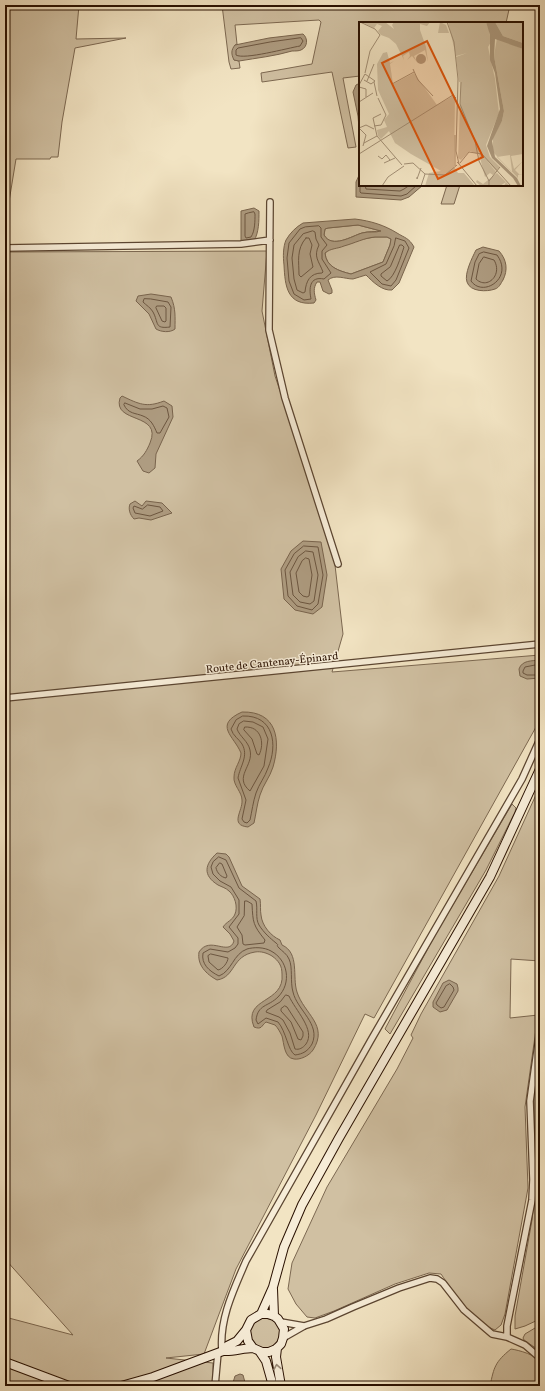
<svg xmlns="http://www.w3.org/2000/svg" width="545" height="1391" viewBox="0 0 545 1391" font-family="Vollkorn,serif">
	<style>
		.green { fill: #d0c0a2; stroke: #7c6851 }
		.water { fill: #ae9c81; stroke: #79644d; fill-rule: evenodd }
		.lines { fill: none; stroke-linecap: round; stroke-linejoin: round }
		.shore { stroke: #6c5640; stroke-width: 1 }
		.street-casing { stroke: #5b4531; stroke-width: 8 }
		.secondary-casing { stroke: #291000; stroke-width: 10 }
		.street { stroke: #f7edd8; stroke-width: 5.5 }
		.secondary { stroke: #f7edd8; stroke-width: 8 }
		.oneway { stroke: #9a8a77 }
		.labels { text-anchor: middle; stroke-width: 3; stroke-linejoin: round; paint-order: stroke }
		.street-label { font-size: 11px; fill: #291000; stroke: #f7edd8 }
		.inset-road { fill: none; stroke: #a28f75; stroke-width: 1 }
		.view { fill: #de550b; fill-opacity: 0.15; stroke: #de550b; stroke-width: 2 }
		.inset-edge { fill: none; stroke: #291000; stroke-width: 2 }
	</style>
	<rect width="100%" height="100%" fill="#f2e4c3"/>
	<filter id="stains"><feTurbulence type="fractalNoise" baseFrequency=".005" numOctaves="4"/><feColorMatrix values="0 0 0 0 .2 0 0 0 0 .09 0 0 0 0 .02 0 0 0 .5 -.17"/></filter>
	<radialGradient id="worn" r=".72"><stop offset=".6" stop-color="#630" stop-opacity="0"/><stop offset="1" stop-color="#630" stop-opacity=".3"/></radialGradient>
	<path class="green" d="M5,5h74l-3,34 50,-1 -51,10 -13,74 -4,35h-7l-1,2h-34l-11,67z
		M222,5h288l-4,18h-146v53l-17,2 13,69 -8,1 -16,-76 -70,10 -1,-9 51,-9 9,-42 -2,-2 -84,5 2,19 -2,1 -1,15 5,1 1,7 -9,1 -2,-7z
		M447,185h13l-6,19h-13z
		M358,225l23,6c-6,1 -12,0 -19,2 -10,3 -30,16 -38,2l1,-6 3,-1z
		M375,237h12l4,2 -1,6 -7,17 -32,12c-12,-3 -25,-7 -26,-21l5,-4 33,-10z
		M267,251l-5,60 13,65 58,172 10,86 -11,38 208,-17v63l-4,9 -162,291 -9,-4 -49,101 -80,154 -32,85 -38,4 47,5v23h-208v-69l68,18 -68,-76v-1007z
		M540,786v175l-29,-2 -1,59 28,-3 -13,92 3,81 -23,126 -4,11 -6,5c-21,-8 -41,-37 -54,-56l-12,-1 -34,11 -61,27 -19,7 -8,-1 -11,-13 -8,-15 4,-26 35,-76 70,-118 16,-31 -2,-3 10,-21 78,-138z
		M512,804l4,4 -1,4 -29,58 -96,164 -5,-5 49,-92z
		M540,1041v278l-15,7 -10,3v-13l17,-96 3,-33 -2,-97z
		M250 1333a15 15 0 1 1 30 0a15 15 0 1 1-30 0Z
		M540,1325v26l-16,-11 -1,-2 2,-4z
		M511,1349c7,1 27,6 29,14 2,6 0,16 0,23h-50c4,-19 5,-24 21,-37z"/>
	<path class="water" d="M303,34c5,4 5,13 -2,16 -2,1 -6,1 -9,1 -17,5 -35,7 -53,10l-5,-1c-3,-6 -3,-10 1,-15l34,-7z
		M360,83v57l-2,-24 -5,-24 3,-7z
		M360,173v12h63l-14,12 -8,3 -45,-3v-15z
		M254,208l5,3c0,10 0,21 -5,30l-13,1v-31z
		M355,219c16,2 29,6 42,14 8,5 12,5 17,14l-15,36 -7,7c-10,1 -19,-8 -26,-15 -4,1 -9,3 -13,4 -8,0 -18,-5 -25,1l4,10v3l-3,1 -6,-3 -3,-9h-3c-4,6 -3,11 -1,18l-2,3c-27,3 -29,-17 -30,-38 -1,-8 -1,-18 2,-25 4,-7 10,-13 17,-17zM358,225l23,6c-6,2 -12,0 -19,2 -10,3 -30,16 -38,2l1,-6 3,-1zM375,237h12l4,2 -1,6 -7,17 -32,12c-12,-3 -25,-7 -26,-21 6,-5 12,-4 19,-7 11,-3 20,-8 31,-9z
		M483,247l16,4c8,9 9,19 4,29 -2,3 -4,8 -8,9 -8,3 -25,3 -28,-7 -3,-8 5,-24 9,-32z
		M151,294l20,3c5,12 4,20 4,32 -5,4 -14,3 -19,0l-7,-15 -13,-13 2,-5z
		M122,396c17,8 24,12 42,5l8,5 1,11 -17,37 -1,14 -6,5 -6,-2 -6,-10c7,-5 10,-11 13,-18 13,-31 -38,-19 -30,-45z
		M135,501l7,5 4,-5 16,2 10,10 -21,7 -12,-2 -5,1c-4,-4 -6,-10 -4,-15z
		M303,541l18,1 6,33 -5,32 -9,7 -18,-4 -11,-11 -3,-30 10,-18z
		M540,660v18l-13,1 -7,-3 -1,-7c3,-9 13,-8 21,-9z
		M242,712c35,-1 39,28 31,55 -3,10 -10,18 -13,28 -3,9 -4,19 -6,28l-6,4c-19,-2 -5,-16 -6,-27 0,-8 -9,-15 -8,-23 0,-9 7,-16 7,-24 -7,-17 -28,-28 1,-41z
		M217,853l9,1 3,3 13,29 18,13c1,6 0,11 1,16 1,11 10,21 19,25l2,5c18,8 10,32 15,47 7,22 32,33 16,58 -4,6 -13,10 -19,9 -10,-1 -10,-16 -12,-23 -2,-4 -4,-8 -7,-11l-9,-3c-5,4 -4,8 -12,5 -12,-30 31,-23 28,-53 0,-8 -3,-13 -10,-18 -5,-3 -11,-5 -17,-4 -24,4 -19,25 -38,28 -11,-6 -20,-15 -18,-28 11,-17 30,5 35,-11l-4,-7 -7,-7c3,-5 10,-7 12,-13 3,-7 0,-18 -6,-23 -3,-3 -7,-4 -11,-6 -16,-10 -13,-21 -1,-32z
		M449,980l8,4 1,4v3l-11,19 -7,2 -7,-5v-5l10,-19z
		M240,1374l3,1 3,11h-14l3,-10z"/>
	<g class="lines">
		<path class="shore" d="M301,38l2,3 -3,5c-12,2 -56,14 -64,9v-5l2,-2 32,-6z
			M360,183v9l1,1 40,3 6,-2 10,-9
			M365,185l1,4 34,2 4,-2 6,-4
			M254,212l1,2c0,7 0,17 -4,23l-5,1 -1,-2v-22l3,-1z
			M319,226l2,2v9l6,8 -5,6v8l9,14 -7,6c-15,-3 -15,10 -13,20l-7,1 -10,-6 -5,-13 -2,-23 2,-15 11,-14 5,-2z
			M313,231l2,1 1,7 3,6c-6,12 0,16 4,27l-1,1c-12,0 -16,8 -17,19l-2,1 -6,-3 -3,-11 -2,-21 2,-13 9,-11z
			M306,238h3l3,7 -2,9 3,13 -12,10 -2,-2c0,-13 -3,-26 7,-37z
			M396,238l9,3 4,7 -13,32 -5,6 -9,-2 -12,-12 16,-8 8,-18z
			M400,245h2l2,2c-3,9 -9,30 -17,34l-6,-5v-2l9,-7z
			M484,252l13,3c17,23 -14,43 -26,26l4,-19 4,-8z
			M484,257l10,3c9,15 -7,30 -18,19l3,-15z
			M151,299l17,3 3,5 -1,20c-16,2 -11,-4 -17,-15 -2,-4 -7,-7 -10,-10l1,-3z
			M157,306h7l2,2v13l-1,1 -3,-1 -6,-13z
			M125,403l15,6h12l11,-3 4,2 2,9 -9,16h-3c-3,-7 -6,-14 -14,-17 -7,-3 -15,-2 -19,-11z
			M148,505l12,2 3,4 -13,5 -15,-3 -2,-5 1,-2 8,3z
			M304,546l14,1 5,28 -5,29 -6,6 -15,-4 -9,-10 -3,-26 9,-16z
			M306,551l7,1 5,23 -4,26 -4,3 -10,-2 -7,-7 -3,-23 8,-15z
			M306,558l3,1 3,16 -3,21 -2,1 -4,-1 -4,-4 -3,-19 6,-12z
			M540,664l-15,3 -2,4v2l4,2h13
			M243,716c31,-1 35,29 25,52 -3,9 -9,16 -12,25 -3,9 -4,18 -6,27l-3,3 -3,-1 -2,-3 4,-19 -8,-22c2,-12 11,-22 4,-34 -3,-5 -9,-8 -11,-15l5,-9z
			M244,721l9,1 10,5 5,12 -4,27 -14,25c-17,-14 4,-25 0,-41 -2,-9 -10,-13 -13,-21l2,-5z
			M245,727c16,-1 20,16 14,28l-2,-1 -5,-15 -8,-9z
			M219,857l7,3 13,28 17,13c2,8 -1,17 3,24 5,8 11,13 17,18 4,3 -1,1 3,5 3,3 8,6 10,11 4,8 1,23 4,33 4,18 28,32 19,52 -4,7 -9,10 -17,11 -7,-4 -9,-24 -17,-33l-12,-4 -8,6 -2,-4c2,-16 12,-13 22,-23 14,-14 10,-37 -7,-46 -7,-4 -17,-4 -24,-2 -14,5 -15,22 -28,27 -10,-5 -18,-12 -16,-23l7,-4 18,3 7,-4 3,-4v-6l-9,-11 10,-13v-14l-8,-13 -11,-6 -7,-7 -2,-7 2,-5z
			M220,863l2,1 5,12 -1,2c-5,-1 -9,-5 -10,-10z
			M245,901h2l5,3c1,19 1,21 13,36l-1,3 -19,2 -2,-1 -1,-9 -5,-8 7,-11z
			M211,954l17,4c0,4 -5,11 -10,12l-9,-8 -1,-6z
			M450,984l3,3 1,3 -10,17 -3,1 -4,-3 -1,-2 10,-17z
			M286,995l3,1c6,14 27,34 17,48 -3,4 -7,6 -11,5l-5,-16 -7,-13 -4,-3 -13,-5 1,-2 13,-8z
			M285,1006l2,1 16,25v4l-2,4 -3,-1 -7,-17 -10,-11v-2z"/>
		<g class="street-casing">
			<path id="street" d="M270,202l-1,128 16,68 53,166
				M5,248l236,-4 29,-4
				M5,698l535,-54
				M281,1322l23,4
				M507,1337v-11l25,-126 1,-20 -3,-79 10,-71
				M283,1338l21,-12 22,-7 27,-12 46,-19 31,-10 7,1 6,4 21,27 28,24 15,3 18,8 15,13
				M222,1351c-3,-32 12,-62 24,-90l125,-221 151,-261 18,-40
				M215,1386l3,-33"/>
		</g>
		<g class="secondary-casing">
			<path id="secondary" d="M273,1289l1,27
				M261,1314h7l6,2 4,3 6,10 -1,9 -2,6 -5,5 -7,3h-7l-9,-4 -5,-7 -2,-11 5,-10 10,-6 12,-27 11,-40 18,-42 37,-67 151,-261 50,-108
				M277,1348l-1,9 5,29
				M223,1351l4,-5 10,-5 9,-11
				M260,1352l6,9 7,25
				M5,1362l64,24
				M121,1386l32,-9 70,-26c10,1 20,-3 30,-3"/>
		</g>
		<use href="#street" class="street"/>
		<use href="#secondary" class="secondary"/>
	</g>
	<defs><path id="oneway-chevron" d="M-2-3.5L2.5 0L-2 3.5" fill="none" stroke-width="1.6" stroke-linecap="round" stroke-linejoin="round"/></defs>
	<use class="oneway" href="#oneway-chevron" transform="translate(277 1367) rotate(-100)"/>
	<g class="labels">
		<g class="street-label">
			<text transform="translate(272 662) rotate(-6)" y="4">Route de Cantenay-Épinard</text>
		</g>
	</g>
	<g transform="translate(359 22)">
		<rect width="164" height="164" fill="#f2e4c3"/>
		<path d="M2,0h24l9,7 -2,-4 2,-3h36l-3,4 -7,-2v6l6,17 2,15 -3,-12 -11,6 3,6 -5,-6 -5,4 3,-4 -1,-4 -6,4 1,4 -8,-16 -7,-6 -8,-3 -3,-4 4,-5 -5,-2 -3,4zM81,0l6,3 3,8h-11zM89,0h38l3,8 2,12 -3,5 7,32 4,34 -13,32 4,12 10,10 -4,4 -16,-19 -3,2 -7,-3 -9,9 -3,-2 3,-76h-2l-3,-25 11,-4 -11,3zM136,0h28v21l-20,-7zM138,16l26,11v105l-12,2 3,13 9,-8 -8,9 5,5 3,-1 -5,1v3l-25,-26v-15l9,-16 2,-10 -10,-55zM151,133l2,16h-1l-14,-14zM28,30l3,11 4,-2 -4,3 3,20 21,-11 23,32 18,-10 -1,72 4,6h6l11,13h-50l4,-13 12,-2 -30,-17 -16,-11 -6,-12 -8,8 -3,-3 -1,-6 10,-3 -3,-7 5,-6 -11,-24 -1,-26 6,-11zM120,132h3l14,18 -3,3 -3,-2 -5,4zM138,151l13,13h-6l2,-4 -6,4h-19l-5,-4 1,-2 6,4z" fill="#d0c0a2" fill-rule="evenodd"/>
		<path d="M127,0h9l8,14 20,7v6l-28,-10 -1,17 10,55 -2,10 -10,20 3,16 22,21 4,8h-3l-5,-8 -21,-20 -5,-12 13,-37 -5,-36 -5,-13v-25zM57 37a5 5 0 1 1 10 0a5 5 0 1 1-10 0Z" fill="#ae9c81"/>
		<path class="inset-road" d="M1,0l15,7 5,6 -10,16 -5,22M88,0l7,20 4,37 -2,72 3,13 -2,-2M54,47l5,11 15,16M5,58l7,4 4,-3 -10,-7M8,59l7,-17M15,60l3,14M102,60l-1,22 15,37 4,20 10,20M33,62l22,-12M0,63l6,-11M0,65l7,2v8M0,80l14,-9M22,92l-8,4 4,18 25,29M15,104l7,-1 5,-10 -8,-17M0,106l7,7 -3,11M0,106l7,-3 8,4M96,113v31M5,121l13,-7M0,132l94,-59 3,3M19,134l4,3 4,-4 4,5M25,141l11,-5M101,141l9,-11 13,2 29,32M45,142l9,-1 12,11M100,142l18,22M66,152l20,1 12,-10M58,155v2l4,-11M23,164l6,-9 16,-11M62,164l4,-12M130,164v-5l11,-14"/>
		<path class="view" d="M68,19l56,116 -45,22 -56,-116z"/>
		<rect width="164" height="164" class="inset-edge"/>
	</g>
	<rect width="545" height="1391" fill="none" stroke="#f2e4c3" stroke-width="20"/>
	<rect x="6" y="6" width="533" height="1379" fill="none" stroke="#291000" stroke-width="2"/>
	<rect x="10" y="10" width="525" height="1371" fill="none" stroke="#291000"/>
	<rect width="100%" height="100%" filter="url(#stains)"/>
	<rect width="100%" height="100%" fill="url(#worn)"/>
</svg>
